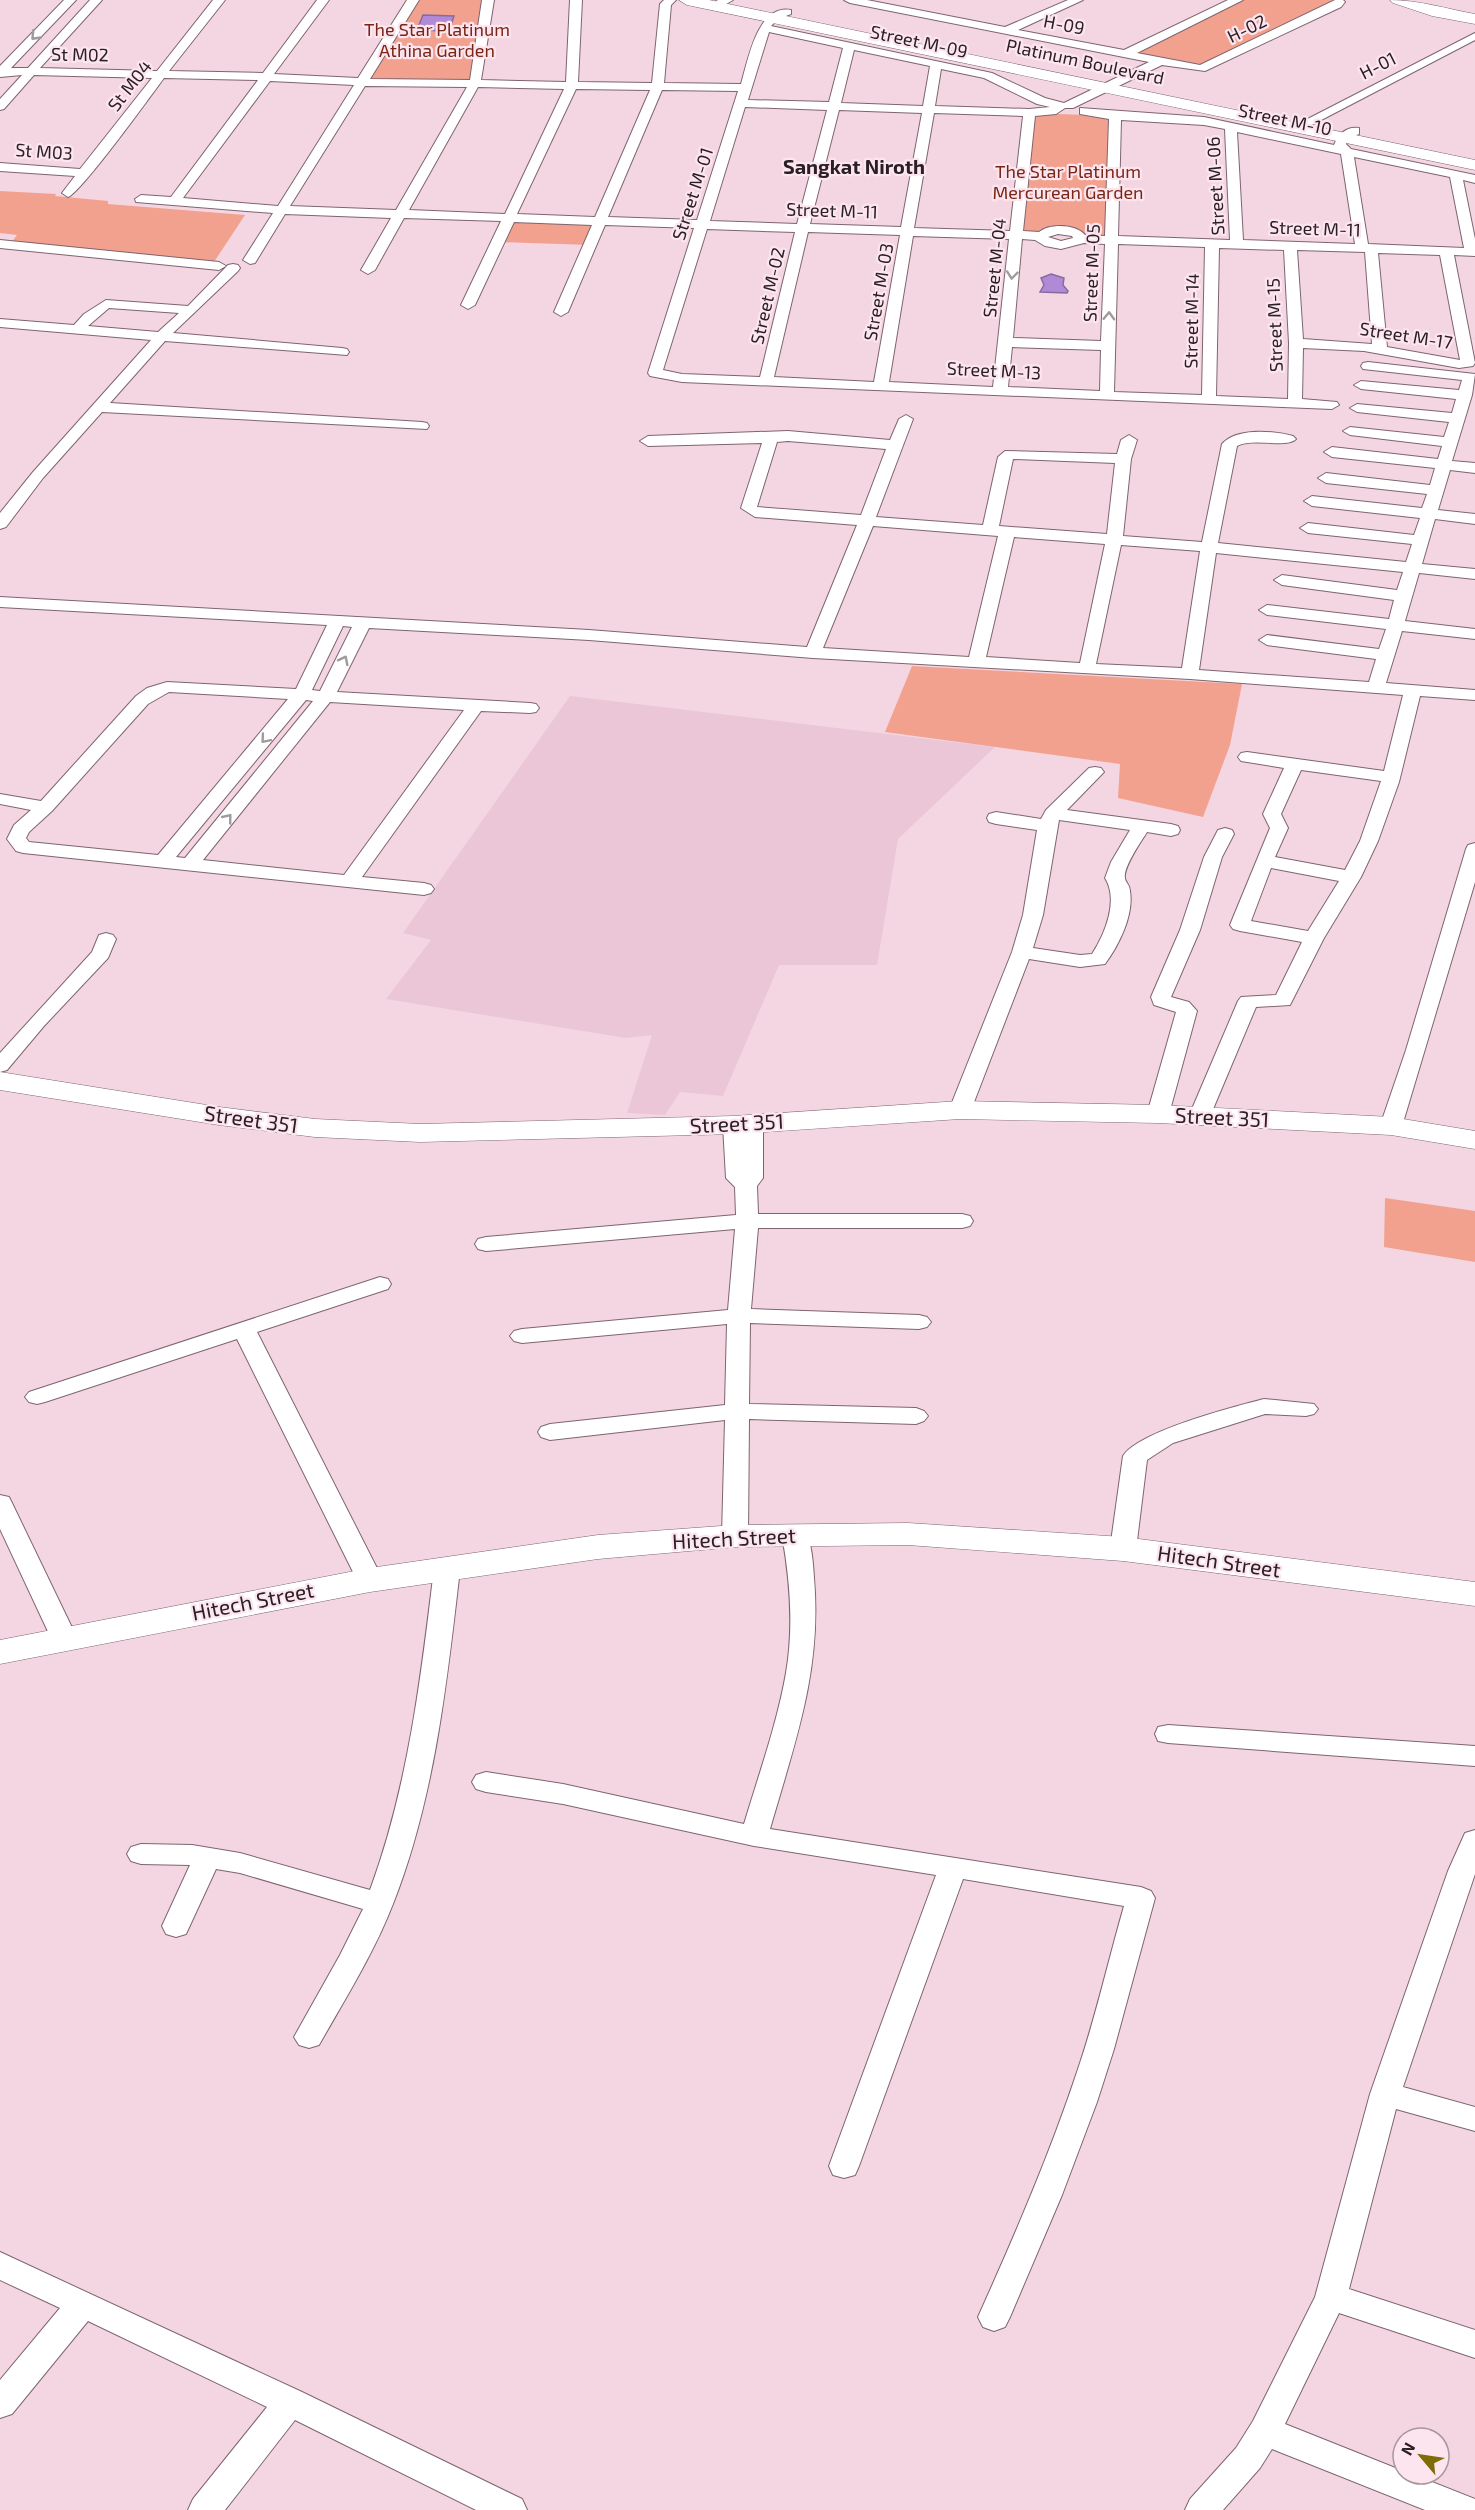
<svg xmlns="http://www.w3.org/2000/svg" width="1475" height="2510" viewBox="0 0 1475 2510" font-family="'Exo 2',sans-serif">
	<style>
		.built { fill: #eac6d6 }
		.green { fill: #f1a18e }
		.water { fill: #b18ad7; stroke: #886aa1; stroke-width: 1.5 }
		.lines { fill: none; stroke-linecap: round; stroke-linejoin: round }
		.street-casing { stroke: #7e6470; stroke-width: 2 }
		.secondary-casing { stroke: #7e6470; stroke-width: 1 }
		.street { fill: #fff; fill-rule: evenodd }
		.secondary { fill: #fff; fill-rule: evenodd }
		.oneway { stroke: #9f9b9c }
		.labels { text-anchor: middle; stroke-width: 4.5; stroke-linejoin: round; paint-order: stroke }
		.far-street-label { font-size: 18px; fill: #2a2024; stroke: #fde5ef }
		.far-park-label { font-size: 18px; fill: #772615; stroke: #fde5ef }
		.far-quarter-label { font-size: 20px; font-weight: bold; fill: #2a2024; stroke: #fde5ef }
		.street-label { font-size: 21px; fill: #2a2024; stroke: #fde5ef }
	</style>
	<rect width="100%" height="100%" fill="#f4d6e3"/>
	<path class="built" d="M570,696l425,51 -97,92 -21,126h-98l-56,131 -43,-4 -15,23 -38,-2 25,-78 -26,3 -240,-39 45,-59 -28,-7z"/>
	<path class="green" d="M413,0h75l-13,83 -115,-1z
		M1237,0h94l8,2 -130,65 -84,-12z
		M1029,113l86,3 -3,124 -31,-1 -5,-6 -60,2z
		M0,191l56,3 -1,2 53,5v3l137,11 -31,47 -203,-19 6,-8 -17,-2z
		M509,218l91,2 -10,25 -92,-3z
		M912,666l330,18 -12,61 -27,72 -85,-19 2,-34 -235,-32z
		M1385,1198l90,13v51l-91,-15z"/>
	<path class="water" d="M423,15l31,1 -5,15 -32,-1z
		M1051,274l13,4 -1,7 5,6 -1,2 -27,-1 4,-7 -3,-7z"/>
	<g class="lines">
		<g class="street-casing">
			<path id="street" d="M64,0h12l-65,68h17l62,-68h12l-62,68 117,3 56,-71h12l-56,71 94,2 54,-73h12l-55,74 84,4 49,-78h12l-49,79 100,1 12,-80h12l-13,80 85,2 4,-82h12l-4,82 74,1 8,-79 4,-4h12l-5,5 -7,78 77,1c7,-23 16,-80 50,-74v4l-13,5 -7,7 221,47 53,25 19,5 85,-41 -299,-59 -6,-3h23l138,27 63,-27h15l-65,30 106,20 104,-50h15l-106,53 63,12 135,-65h8l2,2 -4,5 -136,64 -43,-6 -89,43h-8l-9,6 -21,2 -12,115 16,1c11,-9 37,-8 46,3l20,1 4,-117 -29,-5v-6l124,9 130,28c4,-11 13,-19 25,-17v6l-11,5 -2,5 5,5 124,26v8l-12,-3 12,59v17l-21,-1 21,108 -2,3 -14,2 -95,-17 -61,-3 -1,51 35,3 2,3 -7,4 -650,-27 -32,-6 -2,-3 46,-145 -89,-3 -37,87 -7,4 -7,-4 38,-87 -78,-3 -39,83 -7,4 -7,-4 40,-84 -97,-3 -29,52 -7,4 -7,-4 30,-52 -106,-4 -30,49 -5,1 -7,-4 30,-47 -137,-11 -1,-3 6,-4 30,2 87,-117 -94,-2c-14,19 -84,116 -96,119l-6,-4 13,-17 -75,-5v-8l80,6 72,-91 -118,-3 -30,34 -4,1v-11l22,-24 -22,2v-11zM769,32l74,16 -14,54 -81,-2zM854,50l76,16 -7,40 -82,-3zM941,69l43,9 53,26 13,3 -21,2 -94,-3zM270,81l84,4 -76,121 -95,-8zM365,86l102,1 -71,123 -106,-4zM478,87l86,2 -59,125 -96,-4zM576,89l74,1 -55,127 -78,-3zM662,90l76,1 -41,129 -89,-3zM745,107l82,3 -30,114 -87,-3zM839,110l83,3 -21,114 -91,-3zM934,113l89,3 -13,115 -96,-3zM1121,120l83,5 21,4 5,111 -112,-4zM1237,132l104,22 14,90 -112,-4zM1354,157l96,20 14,71 -96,-4zM707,229l88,3 -35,145 -78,-3 -19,-4zM808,232l92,3 -26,147 -100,-5zM1058,234l14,2 1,2 -12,3 -13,-4zM913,236l96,3 -16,148 -104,-5zM1022,239l13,1 10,6 16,3 23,-6 21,1 -4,97 -88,-3zM1118,244l87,3 -3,148 -88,-3zM1219,248l65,2 5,93 -1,56 -72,-3zM1297,250l68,2 7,92 -69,-5zM1378,253l62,2 20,105 -73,-13zM1012,347l89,3 -1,41 -92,-4z
				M718,0h15l-12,7h-8v-4z
				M1475,33v7l-173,90 -4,1 -6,-4z
				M0,240l219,22 7,4 -7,4 -219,-22z
				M233,264l5,1 2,3 -2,3 -65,62 169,15 5,1 2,3 -2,3 -182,-14 -55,62 312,19 5,1 2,3 -2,3 -325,-17 -59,66 -37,49 -6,2v-16l33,-41 118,-132 -151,-13v-8l74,6 10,-11 22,-14 82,6 40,-41zM109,308l70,5 -21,19 -70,-6z
				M1368,362l107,12 -3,21 -20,66 23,2v10l-25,-3 -12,40 37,4v10l-40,-5 -13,45 53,5v10l-56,-6 -14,48 70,8v10l-73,-8 -16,52 89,7v10l-55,-4 -21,86 -21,59 -17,36 -37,61 -34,67 -34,2 -48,114 -8,1 -8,-1 -3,-5 49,-115 3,-4 35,-2 26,-53 -62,-11 -7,-2 -3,-4 40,-97 -7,-14 21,-46 -43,-7 -3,-4 3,-4 6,-1 137,19 19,-76 -213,-16 -377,-21 -224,-18 -220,-12 -32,64 193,11 6,1 3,4 -3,4 -6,1 -49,-2 -119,166 62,6 7,2 3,4 -3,4 -7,2 -401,-42 -7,-2 -9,-12 7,-14 17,-15 -31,-6v-10l41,7 95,-105 11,-8 20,-6 129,7 31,-64 -327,-18v-10l589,33 218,17 50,-122 -102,-8 -14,-9 21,-65 -114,3 -8,-5 8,-5 140,-5 102,9 9,-21 7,-4 7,4 -37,98 107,8 15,-68 7,-6 112,3 4,-14 8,-5 8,5 -6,19 -8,77 79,6 20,-98c15,-17 52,-13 71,-8l3,3c-10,10 -42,-2 -59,7l-19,97 188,19 6,-18 -104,-11 -8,-5 8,-5 106,12 6,-17 -108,-12 -8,-5 8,-5 110,12 5,-14 -101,-11 -8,-5 8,-5 104,12 5,-17 -103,-11 -8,-5 8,-5 106,12 4,-13 -92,-11 -7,-4 7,-4 94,10 5,-15 -92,-10 -7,-4 7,-4 95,9 4,-14 -95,-10 -7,-4 7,-4 98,9 3,-10 -99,-11 -2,-3 2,-3zM788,441l98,8 -25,66 -104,-8 20,-65zM1013,459l102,4 -8,71 -108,-8zM873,526l125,10 -29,121 -146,-9zM1014,537l91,7 -25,119 -94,-6zM1121,545l79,6 -18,117 -86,-4zM1216,553l187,19 -6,18 -115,-15 -8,5 8,5 112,15 -5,19 -122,-14 -8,5 8,5 119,14 -7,20 -112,-14 -8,5 8,5 109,14 -7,23 -170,-12zM343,626l9,1 -32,64 -8,-1zM169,692l119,7 -130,156 -129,-13 -3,-4 3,-6 23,-21 96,-107zM306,700l7,1 -128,157 -9,-1zM330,702l134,8 -120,165 -141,-15zM1301,770l80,11 -21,60 -15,29 -70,-13 13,-29 -7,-14zM1271,868l68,13 -31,50 -57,-10z
				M1095,767l6,1 3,4 -37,38 104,14 7,2 2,4 -2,4 -7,2 -24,-4c-6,10 -24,35 -22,46 0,4 5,7 5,13 4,24 -11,54 -25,73l-25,3 -51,-8 -58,151 -4,4 -7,2 -7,-2 -4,-4 63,-158 11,-37 14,-85 -41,-6 -7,-2 -2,-4 2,-4 7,-2 45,7 5,-9 43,-42zM1059,820l71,10 -19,32 -6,16c14,22 0,56 -13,76l-12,1 -47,-7 10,-33z
				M1225,828l7,2 2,4 -12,23 -22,73 -29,67 18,5 8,9 -28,103 -4,4 -7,2 -7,-2 -4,-4 29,-102 -22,-7 -3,-8 29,-67 24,-73 14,-27z
				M1475,843v39l-73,244 -3,5 -8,1 -8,-1 -3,-5 26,-76 60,-201 2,-4z
				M106,933l7,2 3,4 -8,19 -64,68 -37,44 -7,2v-19l92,-101 7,-17z
				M752,1118l8,1 3,5v54l-6,8 1,28h204l8,2 3,5 -3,5 -8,2h-204l-7,81 168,6 8,2 4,5 -4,5 -8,2 -169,-6 -1,81 167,4 8,3 4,5 -4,5 -8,3 -167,-5 -1,117 -4,6 -9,2 -9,-2 -4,-6 3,-116 -175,20 -9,-3 -3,-5 3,-5 9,-3 175,-19 2,-81 -205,19 -8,-2 -4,-5 4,-5 8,-2 206,-19 7,-81 -249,22 -8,-2 -3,-5 3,-5 8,-2 250,-22 -1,-28 -9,-9 -3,-53 3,-5 8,-1 9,3z
				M380,1277l8,2 3,5 -3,5 -131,43 126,248 -4,6 -9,2 -9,-2 -4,-6 -120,-241 -192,63 -8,2 -8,-2 -4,-5 4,-5z
				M1264,1399l50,5 4,5 -4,5 -8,2 -41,-2 -92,29 -26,17 -11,89 -4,6 -9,2 -9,-2 -4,-6 13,-93c16,-25 110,-49 141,-57z
				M0,1495l9,2 3,6 65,135 -4,6 -9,3 -9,-3 -4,-6 -51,-109z
				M795,1527l9,2c8,13 9,34 10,49 8,92 -19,164 -44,251l371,58 10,4 4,7 -41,151 -17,53 -35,93 -52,122 -5,10 -11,4 -11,-4 -5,-10c36,-80 71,-161 99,-245 19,-55 31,-111 47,-166l-161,-27 -104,287 -4,9 -11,3 -11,-3 -4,-9 107,-291 -182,-29 -191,-42 -77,-12 -10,-3 -4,-7 4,-7 10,-3 77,12 181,40c15,-50 33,-100 42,-151 8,-46 4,-93 -4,-138l4,-6z
				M447,1561l9,2 4,6c-13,113 -25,228 -67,335 -19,49 -48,95 -74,141l-10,3 -10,-3 -5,-8 46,-82 23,-46 -123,-36 -24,-4 -30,65 -10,3 -10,-3 -4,-8 28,-61 -49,-1 -10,-3 -4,-7 4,-7 10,-3 51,1 48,8 130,37c38,-103 51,-212 64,-321l4,-6z
				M1168,1725l307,21v20l-307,-23 -10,-2 -3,-7 3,-7z
				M1475,1830v44l-72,213 72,20v24l-79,-22 -47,180 126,41v28l-136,-45 -54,111 118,47v3h9l63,25v11h-50l-153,-61 -12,19 -37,42h-38l5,-11 46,-51 17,-27 62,-124 55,-203 78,-223 17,-38z
				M0,2252l302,140 220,107 5,11h-51l-181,-90 -70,90h-37l5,-11 74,-92 -179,-86 -76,93 -12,4v-38l60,-72 -60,-28z"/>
		</g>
		<g class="secondary-casing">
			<path id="secondary" d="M679,0h30l766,160v10l-788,-165z
				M1390,0c29,0 57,9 85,14v10l-43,-8 -39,-13z
				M0,1072l219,35 96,12 105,5 314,-8 226,-15 198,4 233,12 84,14v18l-84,-14 -233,-12 -198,-4 -226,15 -314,8 -105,-5 -96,-12 -219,-35z
				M908,1523l215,14 352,45v24l-352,-45 -215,-16 -173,2 -137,12 -228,33 -370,72v-24l370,-72 228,-33 137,-10z"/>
		</g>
		<use href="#street" class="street"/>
		<use href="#secondary" class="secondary"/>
	</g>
	<defs><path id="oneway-chevron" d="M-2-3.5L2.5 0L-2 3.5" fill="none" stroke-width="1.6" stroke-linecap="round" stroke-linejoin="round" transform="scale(1.5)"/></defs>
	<g class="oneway">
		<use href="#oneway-chevron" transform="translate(35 36) rotate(134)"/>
		<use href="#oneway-chevron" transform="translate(1012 275) rotate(96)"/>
		<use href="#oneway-chevron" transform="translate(1109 316) rotate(-88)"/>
		<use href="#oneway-chevron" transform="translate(344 660) rotate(-63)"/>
		<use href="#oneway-chevron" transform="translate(265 739) rotate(130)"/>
		<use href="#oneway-chevron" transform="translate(228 818) rotate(-51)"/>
	</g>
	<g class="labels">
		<g class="far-street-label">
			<text transform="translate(1064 25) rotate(11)" y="6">H-09</text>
			<text transform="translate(1247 29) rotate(-26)" y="6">H-02</text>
			<text transform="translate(919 42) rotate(12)" y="6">Street M-09</text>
			<text transform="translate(80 55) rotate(1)" y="6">St M02</text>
			<text transform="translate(1085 62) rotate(12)" y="6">Platinum Boulevard</text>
			<text transform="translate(1378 66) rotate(-27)" y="6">H-01</text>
			<text transform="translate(130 86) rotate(-52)" y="6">St M04</text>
			<text transform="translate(1285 120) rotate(12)" y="6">Street M-10</text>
			<text transform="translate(44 152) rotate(4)" y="6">St M03</text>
			<text transform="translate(1216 186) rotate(-93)" y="6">Street M-06</text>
			<text transform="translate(693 194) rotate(-72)" y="6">Street M-01</text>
			<text transform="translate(832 211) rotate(2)" y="6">Street M-11</text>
			<text transform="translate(1315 229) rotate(2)" y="6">Street M-11</text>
			<text transform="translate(995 268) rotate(-84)" y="6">Street M-04</text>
			<text transform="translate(1092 273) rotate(-88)" y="6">Street M-05</text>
			<text transform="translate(879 292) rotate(-80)" y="6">Street M-03</text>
			<text transform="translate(768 296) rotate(-77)" y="6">Street M-02</text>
			<text transform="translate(1192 321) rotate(-89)" y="6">Street M-14</text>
			<text transform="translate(1275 325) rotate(-92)" y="6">Street M-15</text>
			<text transform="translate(1406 336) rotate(9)" y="6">Street M-17</text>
			<text transform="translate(994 371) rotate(3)" y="6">Street M-13</text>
		</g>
		<g class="far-park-label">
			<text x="437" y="36">The Star Platinum<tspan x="437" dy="21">Athina Garden</tspan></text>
			<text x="1068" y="178">The Star Platinum<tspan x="1068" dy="21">Mercurean Garden</tspan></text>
		</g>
		<g class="far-quarter-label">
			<text x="854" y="174">Sangkat Niroth</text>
		</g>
		<g class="street-label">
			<text transform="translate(1222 1118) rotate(3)" y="7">Street 351</text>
			<text transform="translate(251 1120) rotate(8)" y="7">Street 351</text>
			<text transform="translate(737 1124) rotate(-3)" y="7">Street 351</text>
			<text transform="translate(734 1539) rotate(-3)" y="7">Hitech Street</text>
			<text transform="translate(1219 1562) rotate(8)" y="7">Hitech Street</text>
			<text transform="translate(253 1602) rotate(-11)" y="7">Hitech Street</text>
		</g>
	</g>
	<g transform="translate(1421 2456) rotate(299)"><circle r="28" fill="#fde5ef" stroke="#a9969e" stroke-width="1.5"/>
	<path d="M0-4.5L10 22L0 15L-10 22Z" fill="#7d6c07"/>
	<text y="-9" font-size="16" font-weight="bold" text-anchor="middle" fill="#2a2024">N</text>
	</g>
</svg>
